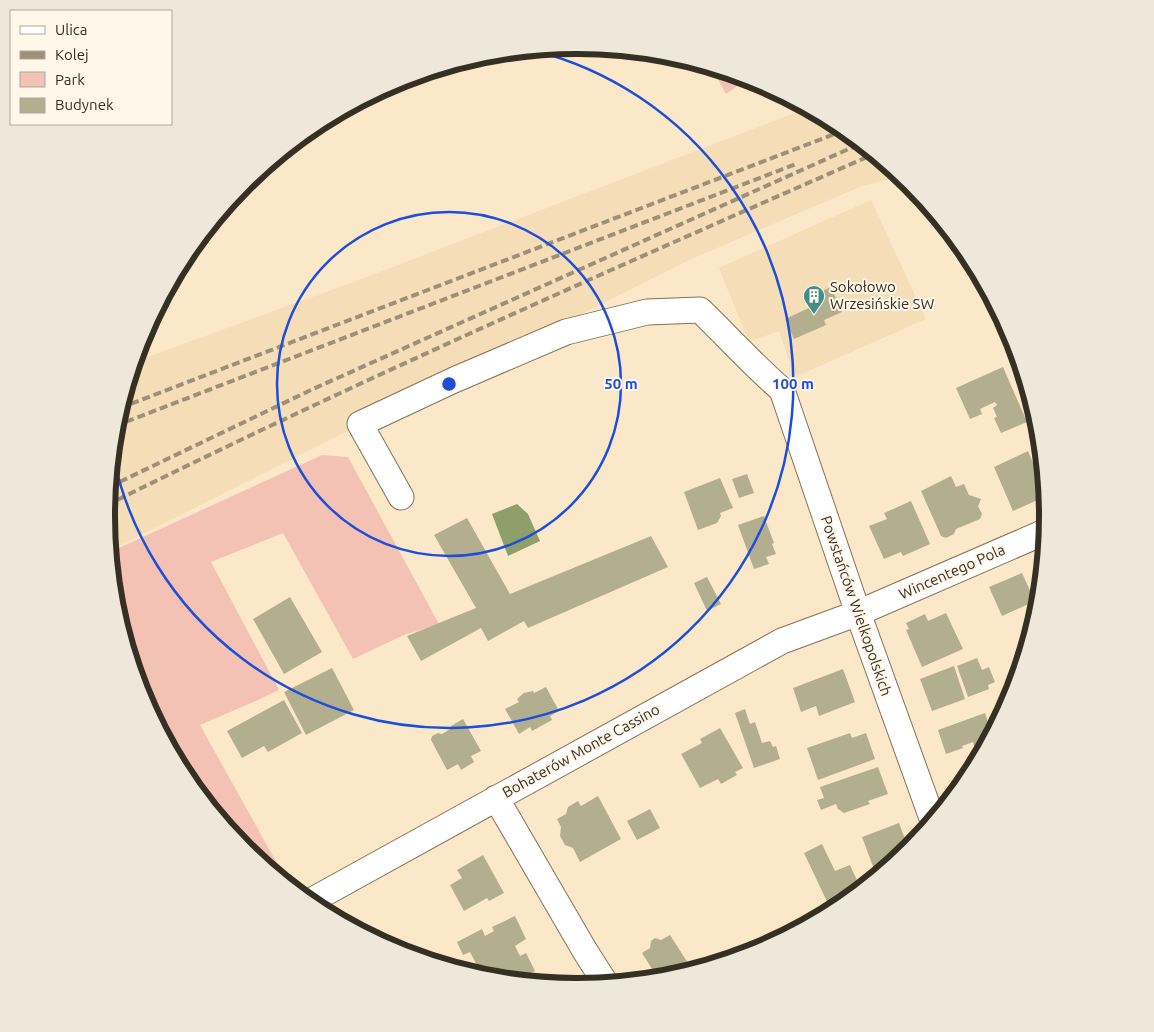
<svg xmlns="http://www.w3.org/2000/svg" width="1154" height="1032" viewBox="0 0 1154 1032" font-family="Ubuntu,sans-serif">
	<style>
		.built { fill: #f4ddb7 }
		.green { fill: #f3c2b4 }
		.water { fill: #8e9f6b }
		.building { fill: #b3af8e }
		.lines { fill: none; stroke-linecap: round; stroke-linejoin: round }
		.minor-casing { stroke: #837256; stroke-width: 27 }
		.minor { stroke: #fff; stroke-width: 25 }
		.rail { stroke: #9d907a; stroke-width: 4; stroke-dasharray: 8 4; stroke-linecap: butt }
		.ring { fill: none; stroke: #1d4ed8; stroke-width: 2.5 }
		.labels { text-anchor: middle; stroke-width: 4; stroke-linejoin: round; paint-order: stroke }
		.poi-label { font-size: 15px; fill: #362f23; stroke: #fef7ea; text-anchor: start }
		.street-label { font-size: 15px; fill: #362f23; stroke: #fef7ea }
		.rim { fill: none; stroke: #362f23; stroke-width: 6 }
		.centre { fill: #1d4ed8; stroke: #fef7ea; stroke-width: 2.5 }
		.ring-label { font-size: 15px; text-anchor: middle; font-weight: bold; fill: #1d4ed8; stroke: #fef7ea; stroke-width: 4; stroke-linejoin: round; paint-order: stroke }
	</style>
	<rect width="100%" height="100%" fill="#fbe8c9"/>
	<path class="built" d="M808,108l31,17 63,51 -40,10 -173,74 -580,291 -3,-35 9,-92 19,-62 230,-84z
		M871,200l55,119 -131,58 -16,-46 -30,11 -30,-74z"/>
	<path class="green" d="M711,67l38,11 -23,16z
		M1024,375l7,23 -7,4 -6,-19z
		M322,455l26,2 91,167 -35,11 -51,24 -70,-126 -72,29 68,128 -23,11 -56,24 88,158v2l-44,-36 -59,-72 -43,-81 -27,-88 -5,-56z"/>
	<path class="water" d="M517,504l11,10 12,27 -32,15 -16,-42z"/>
	<path class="building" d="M831,287l11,25 -18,8 2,5 -32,14 -9,-20 24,-11 -4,-9z
		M1003,367l24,55 -26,11 -7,-15 3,-1 -4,-9 4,-3 -2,-3 -15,7 2,5 -12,5 -14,-31z
		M1028,451l12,28 -5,2 7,17 -29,13 -19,-44z
		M747,474l7,19 -15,5 -7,-19z
		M951,476l5,11 8,-3 5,11 12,4 -3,7 4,8 -2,5 -24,10 -2,5 -8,4 -5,-2 -20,-45z
		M720,478l13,30 -13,5 1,3 -4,7 -19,7 -14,-38z
		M911,501l19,43 -27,12 -2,-4 -17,7 -15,-33 18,-7 -3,-6z
		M764,516l10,27 -2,1 4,10 -10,3 3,7 -15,5 -16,-44z
		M467,518l43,76 141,-58 17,31 -140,61 -4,-7 -36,20 -7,-13 -60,33 -14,-25 69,-28 -42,-73z
		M1022,573l13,28 -33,15 -13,-29z
		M707,577l14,27 -14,7 -13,-28z
		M290,597l32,55 -38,22 -31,-55z
		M946,613l17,36 -41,18 -16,-37 3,-1 -3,-6 19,-9 3,7z
		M977,658l5,12 7,-3 6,15 -7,3 1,4 -21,8 -11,-31z
		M954,666l11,33 -33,12 -12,-32z
		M332,668l22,42 -48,25 -22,-43z
		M843,669l12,33 -36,14 -3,-10 -15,6 -8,-24z
		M546,687l13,24 -9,5 2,4 -20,11 -2,-4 -11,7 -14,-25 14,-7 -2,-3 7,-6 9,-2 1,2z
		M284,700l18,33 -34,19 -4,-6 -22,12 -15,-27z
		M745,709l5,15 5,-2 7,21 8,-2 3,6 3,-1 4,13 -26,9 -19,-55z
		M985,713l7,21 -11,21 -4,1 -4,-14 -11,4 1,2 -17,6 -8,-24z
		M463,719l18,32 -10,5 3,6 -13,8 -3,-6 -11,6 -16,-30 1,-4 6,-3 4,1 10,-6 -1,-2z
		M720,728l23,40 -8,4 2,3 -16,9 -3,-5 -18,9 -19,-34 21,-11 -2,-4z
		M850,733l2,5 14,-5 9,26 -57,21 -11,-32z
		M878,767l10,27 -20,7 2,3 -26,9 -6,-4 -2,-5 -15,6 -4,-10 7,-2 -4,-11z
		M973,770l-5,8 -8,10 -4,-12z
		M598,796l23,43 -41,23 -7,-14 -8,-3 -5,-9 1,-9 -4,-8 9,-5 2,-7 10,-6 3,5z
		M650,809l10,19 -23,12 -10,-19z
		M899,823l10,27 -13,11 -22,8 -12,-32z
		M822,844l13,27 15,-6 11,24 -17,15 -13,6 -27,-57z
		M483,855l21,38 -15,8 -2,-3 -23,13 -14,-26 12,-7 -5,-8z
		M515,916l11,23 -11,7 5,10 6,-3 9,18 -21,10 -31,-4 -13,-25 -7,3 -6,-13 25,-13 3,7 9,-5 -2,-4z
		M670,935l18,28 -4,3 4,6 -19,6 -19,2 -5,-7 7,-4 -10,-16 8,-5 1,-7 4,-3 6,2z"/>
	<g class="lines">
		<g class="minor-casing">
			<path id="minor" d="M401,497l-41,-73 94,-44 112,-48 81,-20 53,-2c28,27 53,55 82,80l76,223 75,208
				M496,798l89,153 21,33
				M309,902l473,-261 76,-28 189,-82"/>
		</g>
		<use href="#minor" class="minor"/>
		<path class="rail" d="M120,408l725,-278
			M115,426l681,-262
			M109,487l204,-98 549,-246
			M107,505c252,-125 510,-238 767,-351"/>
	</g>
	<g class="ring">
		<circle cx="449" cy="384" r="172"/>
		<path d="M532 50A344 344 0 1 1 113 456"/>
	</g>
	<defs>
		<g id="building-pin" transform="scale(1.125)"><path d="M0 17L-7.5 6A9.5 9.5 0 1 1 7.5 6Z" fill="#468d87" stroke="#fef7ea"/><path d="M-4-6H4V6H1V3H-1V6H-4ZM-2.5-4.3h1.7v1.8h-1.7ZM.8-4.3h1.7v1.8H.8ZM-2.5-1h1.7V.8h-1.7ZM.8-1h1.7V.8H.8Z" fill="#fff"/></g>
	</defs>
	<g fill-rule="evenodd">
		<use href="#building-pin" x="814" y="296"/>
	</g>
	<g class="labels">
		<g class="poi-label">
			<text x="830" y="292">Sokołowo<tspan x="830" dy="17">Wrzesińskie SW</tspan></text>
		</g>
		<g class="street-label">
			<text transform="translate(952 572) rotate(-24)" y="5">Wincentego Pola</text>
			<text transform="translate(856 606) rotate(71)" y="5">Powstańców Wielkopolskich</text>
			<text transform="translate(581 751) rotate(-29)" y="5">Bohaterów Monte Cassino</text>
		</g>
	</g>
	<path d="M0 0H1154V1032H0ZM115 516a462 462 0 1 1 924 0a462 462 0 1 1-924 0Z" fill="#eee7da" fill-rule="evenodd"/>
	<path class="rim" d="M115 516a462 462 0 1 1 924 0a462 462 0 1 1-924 0Z"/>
	<circle cx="449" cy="384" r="8" class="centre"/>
	<g class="ring-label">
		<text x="621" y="389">50 m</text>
		<text x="793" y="389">100 m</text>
	</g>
	<rect x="10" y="10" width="162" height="115" fill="#fef7ea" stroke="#aea79a"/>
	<rect x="20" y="26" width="25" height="8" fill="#ffffff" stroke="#aea79a"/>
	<text x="55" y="35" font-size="15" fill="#362f23">Ulica</text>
	<rect x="20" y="51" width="25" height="8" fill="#9d907a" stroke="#aea79a"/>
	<text x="55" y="60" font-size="15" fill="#362f23">Kolej</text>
	<rect x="20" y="72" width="25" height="15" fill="#f3c2b4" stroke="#aea79a"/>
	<text x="55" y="85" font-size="15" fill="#362f23">Park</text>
	<rect x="20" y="98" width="25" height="15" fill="#b3af8e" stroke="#aea79a"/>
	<text x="55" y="110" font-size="15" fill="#362f23">Budynek</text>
</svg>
